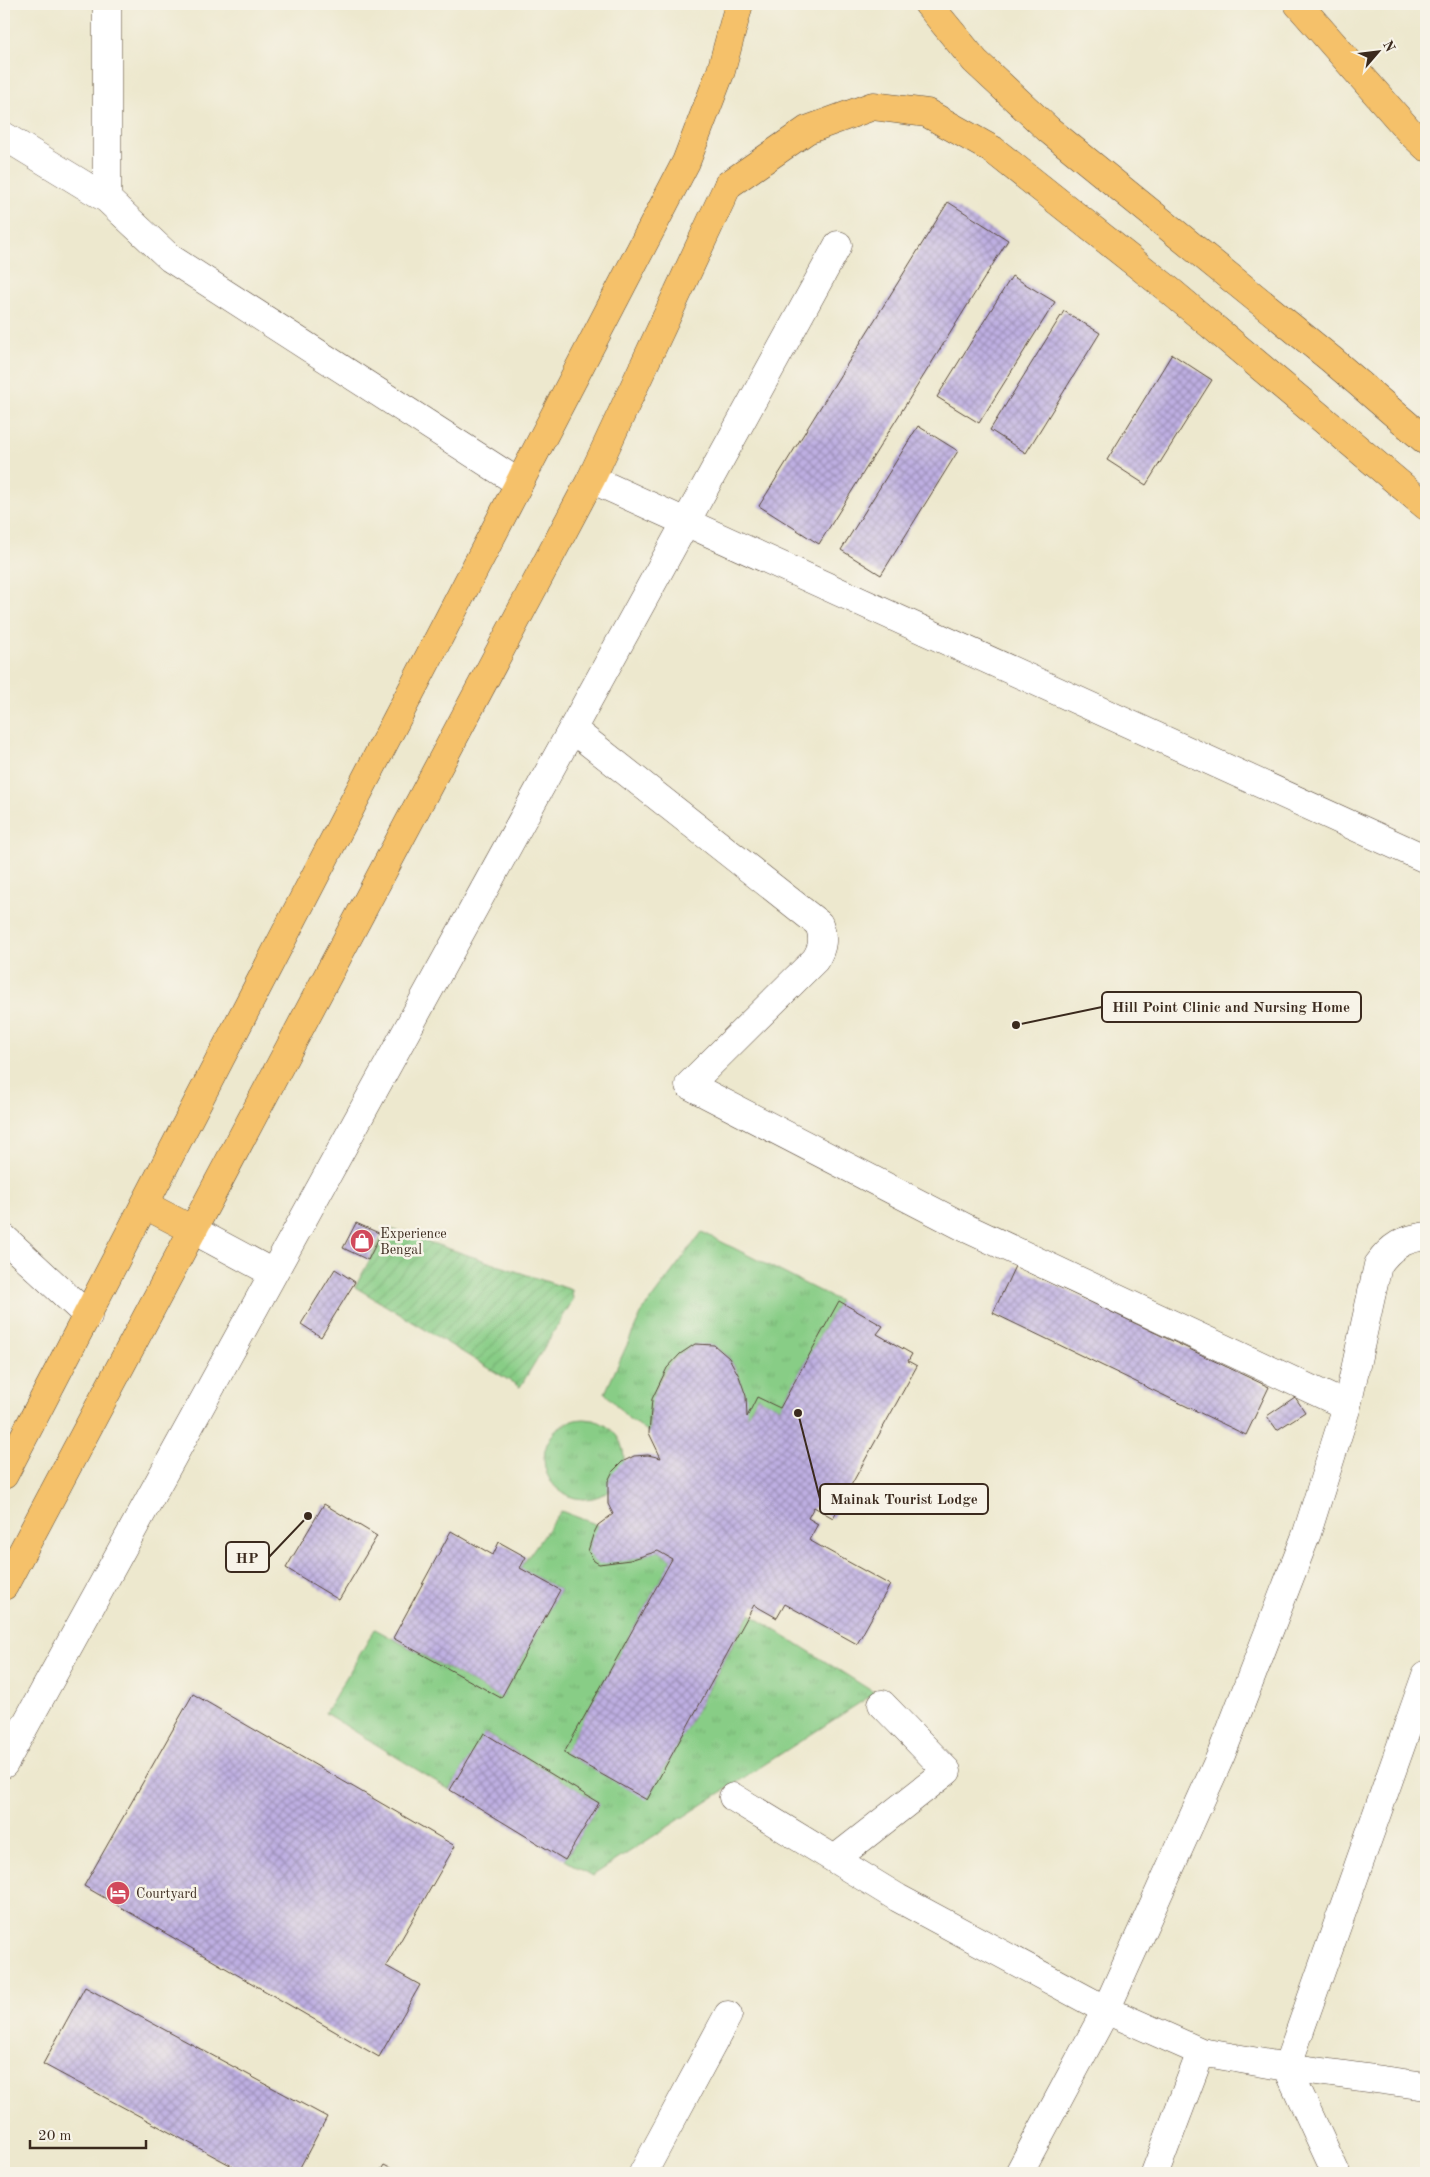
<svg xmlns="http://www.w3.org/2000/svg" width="1430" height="2177" viewBox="0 0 1430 2177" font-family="'Old Standard TT',serif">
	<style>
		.grass { fill: url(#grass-tufts); stroke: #627c52 }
		.garden { fill: url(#garden-furrows); stroke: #627c52 }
		.building { fill: url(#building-cross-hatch) }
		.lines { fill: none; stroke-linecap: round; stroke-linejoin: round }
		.minor-casing { stroke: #564638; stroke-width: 29 }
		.primary-casing { stroke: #564638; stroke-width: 29 }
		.trunk-casing { stroke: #564638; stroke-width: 29 }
		.minor { stroke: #fff; stroke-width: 28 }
		.primary { stroke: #f5c16b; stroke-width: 28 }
		.trunk { stroke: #f5c16b; stroke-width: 28 }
		.labels { text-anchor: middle; stroke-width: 5; stroke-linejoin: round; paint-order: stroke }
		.poi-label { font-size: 14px; fill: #3b2a1e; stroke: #f7f3e8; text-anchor: start }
		.leader { fill: none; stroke: #3b2a1e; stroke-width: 2 }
		.callout-dot { fill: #3b2a1e; stroke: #f7f3e8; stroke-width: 2 }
		.callout { fill: #f7f3e8; stroke: #3b2a1e; stroke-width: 2 }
		.callout-label { font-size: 15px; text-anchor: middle; font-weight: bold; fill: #3b2a1e }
	</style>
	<defs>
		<pattern id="grass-tufts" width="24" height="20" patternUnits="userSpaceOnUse" patternTransform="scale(1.25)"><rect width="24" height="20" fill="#88cd86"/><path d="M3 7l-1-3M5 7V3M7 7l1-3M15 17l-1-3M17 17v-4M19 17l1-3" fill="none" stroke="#76b073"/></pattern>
		<pattern id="garden-furrows" width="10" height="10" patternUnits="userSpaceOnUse" patternTransform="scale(1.25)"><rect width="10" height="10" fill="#88cd86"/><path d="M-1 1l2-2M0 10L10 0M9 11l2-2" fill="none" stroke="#76b073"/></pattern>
		<pattern id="building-cross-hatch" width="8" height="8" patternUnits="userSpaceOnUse" patternTransform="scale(1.25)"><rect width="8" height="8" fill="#beafe2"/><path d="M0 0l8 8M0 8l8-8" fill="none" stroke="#9c8fb7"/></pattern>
	</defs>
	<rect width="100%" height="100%" fill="#f7f3e8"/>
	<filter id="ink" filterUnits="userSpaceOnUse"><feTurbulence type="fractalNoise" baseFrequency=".02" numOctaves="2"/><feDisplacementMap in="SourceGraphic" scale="10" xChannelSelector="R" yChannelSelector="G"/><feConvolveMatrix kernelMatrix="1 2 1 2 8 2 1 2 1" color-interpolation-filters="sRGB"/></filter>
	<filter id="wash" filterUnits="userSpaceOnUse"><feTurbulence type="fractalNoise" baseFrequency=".0096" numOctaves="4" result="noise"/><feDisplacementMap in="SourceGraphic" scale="20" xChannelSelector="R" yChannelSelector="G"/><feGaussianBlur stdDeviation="1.12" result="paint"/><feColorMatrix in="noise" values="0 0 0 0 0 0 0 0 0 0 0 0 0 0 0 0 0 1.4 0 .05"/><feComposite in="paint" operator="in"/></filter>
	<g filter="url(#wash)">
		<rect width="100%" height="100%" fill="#ede8ce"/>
		<path class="grass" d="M702,1232l137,69 -59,107 -23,-11 -10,20c-9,-118 -100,-76 -98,16l-21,-15 -23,-25 37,-81z
			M544 1459a40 40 0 1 1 80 0a40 40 0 1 1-80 0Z
			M561,1511l37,14 -10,26 6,10 5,2 31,-3 28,-9 14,8 -108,194 83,46 103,-185 125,79 -283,183 -27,-16 34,-57 -114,-70 -35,57 -125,-77 50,-84 126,69 59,-108 -40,-22z"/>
		<path class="garden" d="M387,1228l185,62 1,10 -53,87 -165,-100z"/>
		<g id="blocks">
			<path class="building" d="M948,202l60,38 -189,304 -60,-38z
				M1012,276l43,26 -76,121 -42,-26z
				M1064,311l36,22 -74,120 -36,-23z
				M1172,354l40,26 -66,105 -39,-25z
				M918,426l40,25 -77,124 -40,-25z
				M356,1223l25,11 -13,26 -25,-12z
				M1015,1266l254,121 -23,48 -253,-122z
				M335,1269l20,13 -34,55 -20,-13z
				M839,1301l44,25 -6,8 35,20 -4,7 9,5 -84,152 -19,-11 -6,11 10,6 -9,16 81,45 -33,59 -72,-40 -8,14 -23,-13 -107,195 -83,-47 108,-194 -14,-8 -28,9 -31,4 -5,-3 -6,-10 5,-16 5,-10 15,-11 -5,-10v-23l5,-10 9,-9 12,-6 14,-1 13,3 -12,-25 3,-34 15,-31 13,-14 15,-10 19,1 15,13 10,18 7,20 1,21 10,-20 23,11z
				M1295,1397l10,15 -28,18 -10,-14z
				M324,1504l53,32 -38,64 -53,-32z
				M451,1531l42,24 6,-13 27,15 -6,11 40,22 -59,108 -108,-60z
				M193,1694l262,152 -69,120 34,19 -41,72 -295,-171z
				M484,1733l115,70 -34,57 -115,-70z
				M85,1987l242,130 -30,56h-52l-202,-109z
				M384,2165l16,8h-21z"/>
		</g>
	</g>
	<g filter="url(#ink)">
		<use href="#blocks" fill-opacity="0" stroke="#564638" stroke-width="1"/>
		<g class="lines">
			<g class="minor-casing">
				<path id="minor" d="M107,4v195
					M4,136l103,63 63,59 349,225
					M591,479l835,380
					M572,729l247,195c5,14 4,24 -4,36l-126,125 277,143 381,178
					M193,1230l80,43
					M4,1238l84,78
					M4,1764l834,-1519
					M733,1797l165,101 208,112 95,42 86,15 139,19
					M835,1859l112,-88 -65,-67
					M643,2173l85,-158
					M1019,2173l87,-163 115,-255 86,-222 40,-127 31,-141c13,-19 26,-26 48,-29
					M1155,2173l46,-121
					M1336,2173l-49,-106 139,-392"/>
			</g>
			<g class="primary-casing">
				<path id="primary" d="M145,1205l48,25
					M4,1475l682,-1313 35,-91 18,-67
					M4,1586l587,-1107 137,-294"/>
			</g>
			<g class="trunk-casing">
				<path id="trunk" d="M928,4l47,57 74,69 283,230 94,81
					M1298,4l112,128 16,15
					M728,185l79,-55 66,-24 54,7 66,37 175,139 258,217"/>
			</g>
			<use href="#minor" class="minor"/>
			<use href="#primary" class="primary"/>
			<use href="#trunk" class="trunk"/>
		</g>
	</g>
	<defs>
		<g id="shop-disc" transform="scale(1.25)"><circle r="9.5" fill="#d1495b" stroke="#f7f3e8"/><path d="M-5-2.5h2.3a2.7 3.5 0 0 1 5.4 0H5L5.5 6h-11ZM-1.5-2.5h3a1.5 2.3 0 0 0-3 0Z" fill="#fff"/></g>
		<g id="hotel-disc" transform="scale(1.25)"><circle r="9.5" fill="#d1495b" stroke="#f7f3e8"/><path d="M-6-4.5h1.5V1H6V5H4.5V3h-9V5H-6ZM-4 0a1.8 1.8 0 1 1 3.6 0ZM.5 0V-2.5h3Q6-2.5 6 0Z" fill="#fff"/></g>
	</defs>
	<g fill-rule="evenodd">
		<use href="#shop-disc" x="362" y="1241"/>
		<use href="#hotel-disc" x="118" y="1893"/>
	</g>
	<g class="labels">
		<g class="poi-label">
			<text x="380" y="1238">Experience<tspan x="380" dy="16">Bengal</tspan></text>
			<text x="136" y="1898">Courtyard</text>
		</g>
	</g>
	<path class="leader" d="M1016 1025L1102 1007M798 1413L820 1499M308 1516L269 1557"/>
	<g class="callout-dot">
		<circle cx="1016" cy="1025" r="5"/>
		<circle cx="798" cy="1413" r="5"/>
		<circle cx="308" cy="1516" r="5"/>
	</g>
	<g class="callout">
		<rect x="1102" y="992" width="259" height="30" rx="5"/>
		<rect x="820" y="1484" width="168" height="30" rx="5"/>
		<rect x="226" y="1542" width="43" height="30" rx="5"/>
	</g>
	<g class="callout-label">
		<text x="1231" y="1012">Hill Point Clinic and Nursing Home</text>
		<text x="904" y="1504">Mainak Tourist Lodge</text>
		<text x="247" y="1563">HP</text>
	</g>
	<rect width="1430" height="2177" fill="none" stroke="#f7f3e8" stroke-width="20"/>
	<g transform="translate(1378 52) rotate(62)" stroke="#f7f3e8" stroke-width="4" paint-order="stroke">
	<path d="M0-4L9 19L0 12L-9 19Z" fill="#3b2a1e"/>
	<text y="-8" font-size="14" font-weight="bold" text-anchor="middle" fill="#3b2a1e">N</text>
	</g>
	<path d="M30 2140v8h116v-8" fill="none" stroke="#3b2a1e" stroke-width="2.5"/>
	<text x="38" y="2140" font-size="15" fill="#3b2a1e" stroke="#f7f3e8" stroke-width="4" paint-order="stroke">20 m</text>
</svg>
